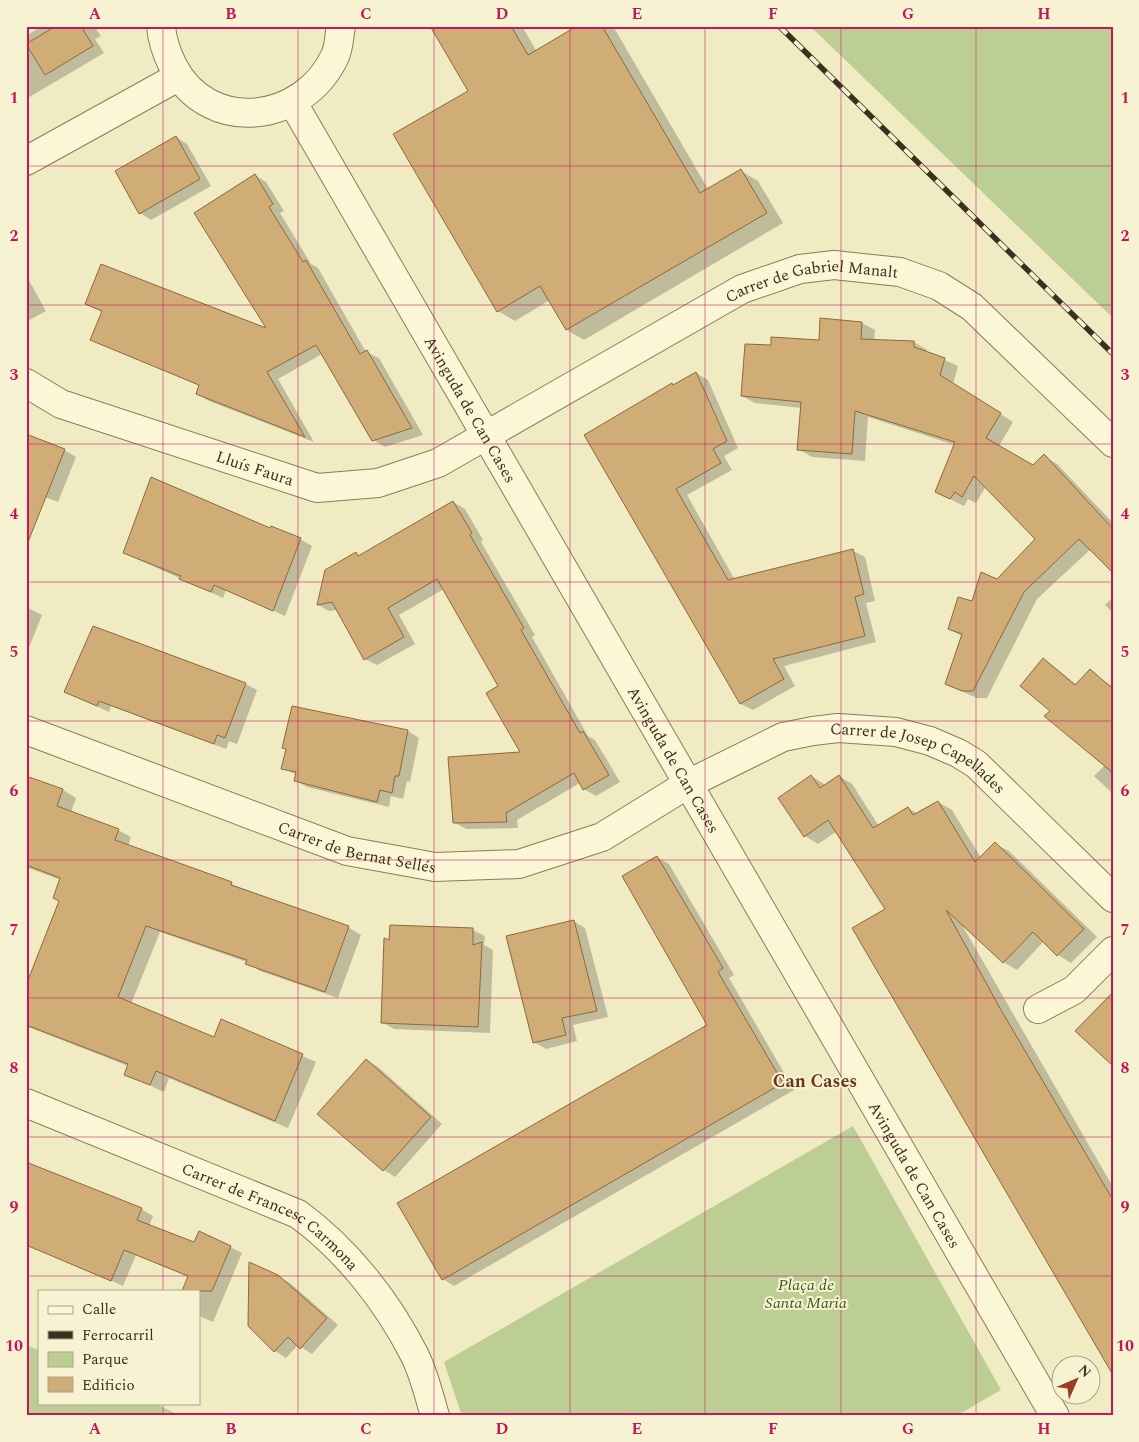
<svg xmlns="http://www.w3.org/2000/svg" width="1139" height="1442" viewBox="0 0 1139 1442" font-family="Spectral,serif">
	<style>
		.green { fill: #bdce95 }
		.shadow { fill: #0003 }
		.building { fill: #d0ac76; stroke: #8b6a3d }
		.lines { fill: none; stroke-linecap: round; stroke-linejoin: round }
		.minor-casing { stroke: #8b7c58; stroke-width: 30 }
		.minor { stroke: #faf6d6; stroke-width: 28 }
		.rail-casing { stroke: #3a301d; stroke-width: 5.5 }
		.rail { stroke: #f7f3d2; stroke-width: 4; stroke-dasharray: 11; stroke-linecap: butt }
		.grid { fill: none; stroke: #c2185b; stroke-width: 1; stroke-opacity: 0.55 }
		.labels { text-anchor: middle; stroke-width: 4; stroke-linejoin: round; paint-order: stroke }
		.street-label { font-size: 16px; fill: #3a301d; stroke: #f7f3d2 }
		.park-label { font-size: 16px; font-style: italic; fill: #405723; stroke: #f7f3d2 }
		.neighbourhood-label { font-size: 18px; font-weight: bold; fill: #68391b; stroke: #f7f3d2 }
		.neatline { fill: none; stroke: #c2185b; stroke-width: 2 }
		.grid-label { font-size: 16px; text-anchor: middle; font-weight: bold; fill: #c2185b }
	</style>
	<rect width="100%" height="100%" fill="#f0ebc2"/>
	<path class="green" d="M810,26h303v292z
		M853,1126l148,264 -45,26h-494l-18,-54z
		M26,1345l13,5v53h115l27,13h-155z"/>
	<path class="shadow" d="M42,26h52l7,10 -6,3 9,14 -78,46v-63z
		M432,26h90l15,26 42,-26h34l95,163 33,-18 17,10 25,42 -199,117 -17,-10 -17,-30 -35,21 -17,-10 -29,-220z
		M176,137l11,7 24,42 -60,34 -11,-7z
		M255,175l11,7 18,29 -4,2 31,51 7,4 48,84 13,6 44,77 -38,12 -12,-7 -51,-86 -44,25 36,63 -105,-41 -12,-7 3,-8 -108,-47 10,-27 -16,-8 183,27z
		M26,275l20,36 -20,11z
		M821,319l41,4 13,7 -1,11 40,1 13,8v2l31,14 -5,18 60,38 -14,24 34,20 11,-10 13,8 56,59v48l-22,-22 -54,50 -50,99h-10l-31,-14 16,-48 -13,-7 87,-90 -50,-53 -10,17 -8,-4 -4,7 -14,-7 5,-54 -87,-28 -3,44 -53,-4 -14,-8 4,-41 -47,-5 -13,-7 30,-49 48,-6z
		M696,373l12,7 30,68 -14,8 8,14 -45,25 48,85 118,-29 12,6 10,44 -9,2 10,39 -92,24 11,20 -42,24 -12,-6 -155,-269 86,-51 2,2z
		M64,450l12,7 -18,45 -32,-12z
		M453,502l12,7 18,31 -2,2 54,93 -3,2 56,99 7,4 25,42 -24,14 -12,-7 -4,-6 -63,37 1,8 -52,1 -12,-7 68,-68 -22,-68 -56,-97 -45,26 16,29 -38,21 -12,-6 -28,-49 -8,1 -11,-6 38,-51 5,2z
		M300,539l12,7 -27,70 -59,-26 -3,8 -99,-45z
		M1113,597v16l-8,-8z
		M26,607l16,8 -16,40z
		M1044,659l33,26 13,-14 23,16v107l-19,-18 11,-11 -53,-54z
		M246,684l11,6 -20,54 -8,-3 -3,8 -115,-43 -2,6 -43,-20z
		M293,707l115,24 11,7 -9,44 -3,-1 -4,18 -12,-3 -2,11 -82,-20 -12,-7 2,-5 -14,-7z
		M811,776l15,9 13,-9 13,8 27,42 29,-18 10,6 20,-12 14,8 29,48 14,-14 14,7 88,86 -26,26 -13,-8 -14,-14 -27,29 -14,-8 -41,-37 151,262v185l-226,-463 -50,-78 -19,13 -13,-8z
		M29,778l34,12 13,8 -5,14 47,18 13,7 -3,9 220,81 13,8 -23,63 -78,-27 -13,-9 -87,-30 -29,72 84,34 7,-17 94,41 -28,66 -119,-50 -5,14 -39,-18 3,-8 -102,-40v-38l34,-87 1,-21 -35,-13v-80z
		M657,857l12,7 65,111 -5,3 65,112 -340,196 -11,-7 266,-254z
		M573,921l12,7 23,89 -35,8 4,16 -31,8 -12,-7z
		M473,930l12,6 -1,9 9,5 -3,83 -96,-4 -12,-7 8,-80z
		M366,1060l12,7 64,57 -47,53 -11,-7z
		M141,1209l12,7 -4,10 46,18 35,3 12,6 -29,69 -14,-6v-25l-10,-14 -53,-22 -13,31 -71,-31z
		M278,1276l12,7 48,42 -26,29 -14,-9 -12,13 -11,-7z"/>
	<path class="building" d="M56,26h25l12,20 -48,29 -19,-31z
		M430,26h81l17,29 49,-29h25l98,167 41,-24 26,44 -201,117 -26,-44 -43,26 -104,-178 75,-43z
		M176,136l24,43 -61,35 -24,-43z
		M255,174l18,30 -4,3 34,55 3,-2 54,94 7,-4 45,78 -40,13 -56,-96 -49,27 38,65 -109,-43 3,-9 -109,-45 12,-29 -17,-7 16,-40 165,64 -72,-115z
		M820,318l42,4 -1,17 53,2v6l31,11 -5,17 61,38 -15,25 47,27 11,-11 69,75v44l-34,-34 -55,53 -51,99h-11l-17,-7 17,-50 -14,-5 10,-32 14,4 9,-29 16,7 38,-40 -61,-63 -12,21 -7,-5 -5,7 -15,-7 20,-50 -100,-31 -3,43 -55,-4 4,-48 -60,-6 4,-52 26,1v-8l48,3z
		M696,372l31,69 -14,8 8,14 -45,26 52,91 125,-31 11,45 -9,3 10,39 -92,23 11,20 -44,25 -156,-269 88,-52 1,2z
		M26,434l39,15 -37,93 -2,-1z
		M151,477l119,51 1,-2 30,12 -28,73 -59,-26 -3,7 -32,-13 2,-3 -58,-23z
		M453,501l19,32 -2,2 54,93 -3,2 59,103 3,-2 26,44 -26,15 -9,-17 -68,40 1,9 -54,1 -5,-66 72,-5 -34,-59 12,-7 -61,-107 -49,29 16,29 -40,23 -32,-58 -15,3 8,-35 31,-18 2,4z
		M93,626l153,57 -21,55 -8,-3 -3,9 -115,-43 -2,5 -33,-14z
		M1043,658l32,27 15,-16 23,20v84l-69,-57 6,-5 -30,-25z
		M292,706l116,24 -9,46h-4l-3,17 -12,-3 -3,12 -83,-21 2,-9 -15,-3 5,-20 -4,-1z
		M811,775l9,13 19,-13 34,53 35,-21 5,8 25,-14 37,61 20,-20 89,87 -27,27 -24,-24 -30,31 -57,-53 55,100 112,190v175l-261,-447 33,-19 -57,-89 -24,17 -26,-39z
		M26,776l37,13 -6,17 62,23 -4,11 117,42 -1,3 118,41 -24,66 -80,-28 2,-4 -101,-34 -28,71 96,40 7,-18 82,35 -28,67 -119,-50 -6,14 -26,-10 4,-11 -102,-39v-40l33,-84 -6,-3 7,-20 -34,-13z
		M657,856l66,112 -5,4 65,111 -341,197 -45,-77 310,-178 -85,-149z
		M574,920l23,91 -35,7 4,17 -33,8 -27,-107z
		M390,925l83,3v17l9,-3 -4,85 -97,-4 3,-85 5,2z
		M1113,992v74l-38,-35z
		M366,1059l65,58 -48,54 -66,-57z
		M26,1162l116,46 -5,12 57,22 5,-11 32,15 -19,45h-30l6,-15 -64,-26 -13,31 -85,-36z
		M249,1262l29,13 49,43 -27,31 -12,-12 -14,15 -26,-26z"/>
	<g class="lines">
		<g class="minor-casing">
			<g id="minor">
				<path d="M161,26c1,14 6,28 12,40 36,70 131,57 162,-10 4,-8 4,-20 6,-30"/>
				<path id="s1" d="M293,103l762,1313"/>
				<path d="M26,161l152,-84"/>
				<path id="s2" d="M26,383l35,21 256,84 61,-5 60,-20 304,-174 58,-20 34,-4 66,7 39,14 33,21 141,136"/>
				<path id="s3" d="M26,730l321,121 88,16 84,-3 83,-27 86,-53 95,-47 30,-6 25,-3 58,4 34,9 28,12 18,11 137,134"/>
				<path d="M1038,1009l36,-19 39,-39"/>
				<path id="s4" d="M26,1103l272,111c49,36 89,87 116,140 10,19 15,42 21,62"/>
			</g>
		</g>
		<use href="#minor" class="minor"/>
		<g class="rail-casing">
			<path id="rail" d="M779,26l334,328"/>
		</g>
		<use href="#rail" class="rail"/>
	</g>
	<path class="grid" d="M163,26v1265M298,26v1390M434,26v1390M570,26v1390M705,26v1390M841,26v1390M976,26v1390M26,166h1087M26,305h1087M26,444h1087M26,582h1087M26,721h1087M26,860h1087M26,998h1087M26,1137h1087M26,1276h1087M163,1403v13"/>
	<g class="labels">
		<g class="street-label">
			<text dy="6" stroke="none"><textPath href="#s2" startOffset="856">Carrer de Gabriel Manalt</textPath></text>
			<text dy="6" stroke="none"><textPath href="#s1" startOffset="354">Avinguda de Can Cases</textPath></text>
			<text dy="6" stroke="none"><textPath href="#s2" startOffset="245">Lluís Faura</textPath></text>
			<text dy="6" stroke="none"><textPath href="#s1" startOffset="759">Avinguda de Can Cases</textPath></text>
			<text dy="6" stroke="none"><textPath href="#s3" startOffset="954">Carrer de Josep Capellades</textPath></text>
			<text dy="6" stroke="none"><textPath href="#s3" startOffset="352">Carrer de Bernat Sellés</textPath></text>
			<text dy="6" stroke="none"><textPath href="#s1" startOffset="1239">Avinguda de Can Cases</textPath></text>
			<text dy="6" stroke="none"><textPath href="#s4" startOffset="271">Carrer de Francesc Carmona</textPath></text>
		</g>
		<g class="park-label">
			<text x="806" y="1290">Plaça de<tspan x="806" dy="18">Santa Maria</tspan></text>
		</g>
		<g class="neighbourhood-label">
			<text x="815" y="1087">Can Cases</text>
		</g>
	</g>
	<rect width="1139" height="1442" fill="none" stroke="#f7f3d2" stroke-width="55"/>
	<rect x="38" y="1290" width="162" height="115" fill="#f7f3d2" stroke="#aba58a"/>
	<rect x="48" y="1306" width="25" height="8" fill="#faf6d6" stroke="#aba58a"/>
	<text x="82" y="1314" font-size="15" fill="#3a301d">Calle</text>
	<rect x="48" y="1331" width="25" height="8" fill="#3a301d" stroke="#aba58a"/>
	<text x="82" y="1340" font-size="15" fill="#3a301d">Ferrocarril</text>
	<rect x="48" y="1352" width="25" height="15" fill="#bdce95" stroke="#aba58a"/>
	<text x="82" y="1364" font-size="15" fill="#3a301d">Parque</text>
	<rect x="48" y="1377" width="25" height="15" fill="#d0ac76" stroke="#aba58a"/>
	<text x="82" y="1390" font-size="15" fill="#3a301d">Edificio</text>
	<g transform="translate(1076 1380) rotate(45)"><circle r="24" fill="#f7f3d2" stroke="#aba58a"/>
	<path d="M0-4L9 19L0 12L-9 19Z" fill="#9c3b26"/>
	<text y="-8" font-size="14" font-weight="bold" text-anchor="middle" fill="#3a301d">N</text>
	</g>
	<rect x="28" y="28" width="1084" height="1386" class="neatline"/>
	<g class="grid-label">
		<text x="95" y="19">A</text>
		<text x="231" y="19">B</text>
		<text x="366" y="19">C</text>
		<text x="502" y="19">D</text>
		<text x="637" y="19">E</text>
		<text x="773" y="19">F</text>
		<text x="908" y="19">G</text>
		<text x="1044" y="19">H</text>
		<text x="14" y="103">1</text>
		<text x="1125" y="103">1</text>
		<text x="14" y="241">2</text>
		<text x="1125" y="241">2</text>
		<text x="14" y="380">3</text>
		<text x="1125" y="380">3</text>
		<text x="14" y="519">4</text>
		<text x="1125" y="519">4</text>
		<text x="14" y="657">5</text>
		<text x="1125" y="657">5</text>
		<text x="14" y="796">6</text>
		<text x="1125" y="796">6</text>
		<text x="14" y="935">7</text>
		<text x="1125" y="935">7</text>
		<text x="14" y="1073">8</text>
		<text x="1125" y="1073">8</text>
		<text x="14" y="1212">9</text>
		<text x="1125" y="1212">9</text>
		<text x="14" y="1351">10</text>
		<text x="1125" y="1351">10</text>
		<text x="95" y="1434">A</text>
		<text x="231" y="1434">B</text>
		<text x="366" y="1434">C</text>
		<text x="502" y="1434">D</text>
		<text x="637" y="1434">E</text>
		<text x="773" y="1434">F</text>
		<text x="908" y="1434">G</text>
		<text x="1044" y="1434">H</text>
	</g>
</svg>
